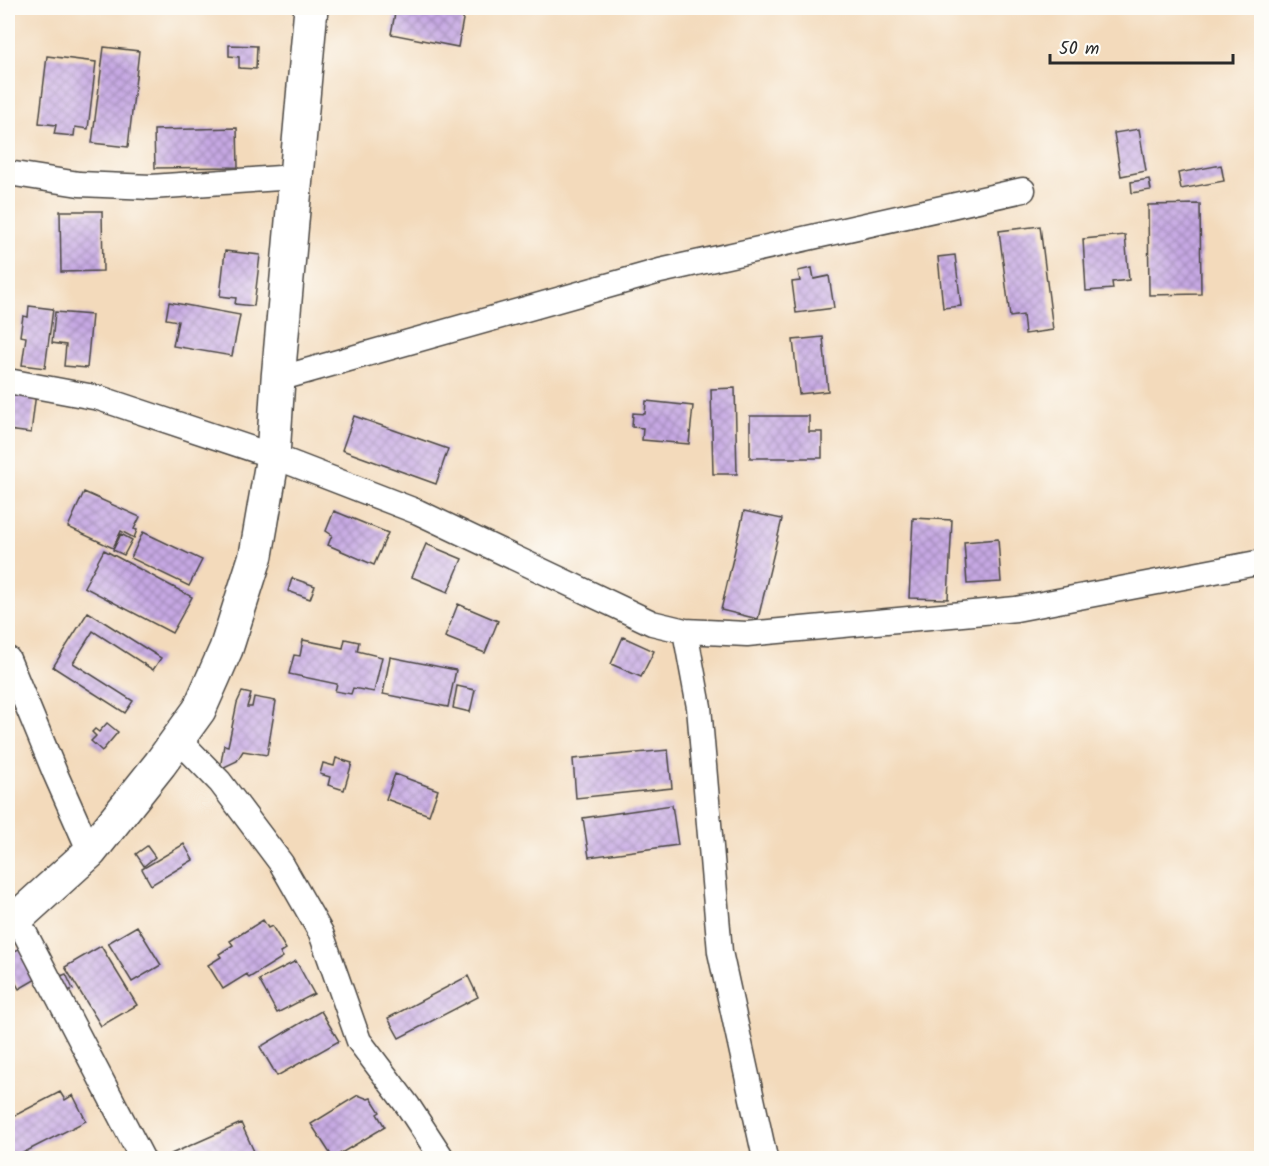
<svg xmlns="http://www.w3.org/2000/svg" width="1269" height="1166" viewBox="0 0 1269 1166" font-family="Kalam,sans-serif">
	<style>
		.building { fill: url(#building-cross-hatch) }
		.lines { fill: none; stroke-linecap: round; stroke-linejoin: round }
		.street-casing { stroke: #494541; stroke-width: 27 }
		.secondary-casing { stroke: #494541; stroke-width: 36 }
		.street { stroke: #fff; stroke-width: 24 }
		.secondary { stroke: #fff; stroke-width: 33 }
	</style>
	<defs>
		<pattern id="building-cross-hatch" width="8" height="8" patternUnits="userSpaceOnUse" patternTransform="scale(1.5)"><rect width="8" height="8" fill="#c6a8e3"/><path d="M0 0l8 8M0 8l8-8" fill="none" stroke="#a189b8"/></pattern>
	</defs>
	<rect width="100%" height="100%" fill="#fdfcf7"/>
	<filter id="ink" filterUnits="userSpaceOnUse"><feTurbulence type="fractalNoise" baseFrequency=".0167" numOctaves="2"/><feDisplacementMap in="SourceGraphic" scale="12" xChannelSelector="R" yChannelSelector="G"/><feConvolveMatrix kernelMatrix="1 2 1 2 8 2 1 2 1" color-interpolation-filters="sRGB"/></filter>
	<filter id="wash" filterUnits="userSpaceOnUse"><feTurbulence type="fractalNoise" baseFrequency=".008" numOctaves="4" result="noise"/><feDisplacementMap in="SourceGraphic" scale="24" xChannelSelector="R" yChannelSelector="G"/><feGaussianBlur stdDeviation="1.35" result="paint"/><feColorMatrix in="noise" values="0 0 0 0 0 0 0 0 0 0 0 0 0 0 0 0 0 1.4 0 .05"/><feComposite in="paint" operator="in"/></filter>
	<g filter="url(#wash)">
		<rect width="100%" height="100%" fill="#f3dabb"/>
		<g id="blocks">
			<path class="building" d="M396,8h69l-7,39 -67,-13z
				M229,45l28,1 -1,23 -17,-1v-11l-10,-1z
				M104,47l35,4 -11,96 -36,-4z
				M47,56l49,6 -8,67 -13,-2 -1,9 -20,-2 2,-9 -17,-2z
				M237,128l1,39 -83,1 -1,-38z
				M1139,129l7,42 -25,5 -7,-43z
				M1221,165l3,16 -43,8 -3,-16z
				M1149,179l2,11 -19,3 -1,-11z
				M1200,204l1,90 -52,1 -1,-90z
				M60,211h42l1,60 -42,1z
				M1040,226l13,104 -28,4 -2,-19 -13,2 -11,-86z
				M1125,235l4,45 -17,2 1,7 -27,2 -3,-52z
				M225,251l35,4 -6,51 -19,-2 1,-6 -16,-2z
				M955,255l6,51 -18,2 -5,-51z
				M812,268l2,11 15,-3 5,32 -38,5 -4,-31 8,-1 -2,-10z
				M169,302l71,13 -8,41 -59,-10 5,-25 -12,-2z
				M29,306l24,3 -8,59 -23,-3 4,-28 -6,-1 3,-20 5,1z
				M55,312l37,3 -5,53 -23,-2 2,-21 -14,-2z
				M823,337l5,54 -29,3 -6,-54z
				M735,388l2,86h-24l-2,-85z
				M8,389l28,4 -5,40 -23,-3z
				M646,401l47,5 -4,38 -47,-4 1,-12 -11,-1 1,-14 12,1z
				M354,416l94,33 -12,35 -94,-34z
				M750,416h59v16h13v26h-72z
				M84,492l56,25 -6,12 3,1 -3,8 -13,-7 -8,17 -45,-21z
				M334,511l54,22 -14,32 -46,-20 4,-10 -6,-4z
				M744,511l38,8 -24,100 -37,-9z
				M913,518l39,2 -4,79 -39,-1z
				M143,532l59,28 -13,26 -58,-28z
				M121,534l11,6 -8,15 -11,-5z
				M998,539l3,43 -34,2 -3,-42z
				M426,544l36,15 -14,33 -36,-15z
				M104,550l88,47 -20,36 -88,-46z
				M292,578l23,8 -5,13 -22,-8z
				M458,604l40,17 -13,32 -40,-16z
				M88,612l73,46 -8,12 -60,-39 -20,32 60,38 -8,12 -72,-46z
				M623,637l31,14 -13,26 -30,-13z
				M345,639l14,3 -2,9 25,6 -8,35 -21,-4 -2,6 -16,-3 2,-7 -48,-10 5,-19 6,1 3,-16 40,8z
				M390,657l66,13 -8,37 -65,-13z
				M457,686l18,4 -5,22 -17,-4z
				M242,692l9,2 -4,13h5l2,-10 22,4 -9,54 -24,-4 -6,10 -17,8 4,-24 4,1 9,-43z
				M107,723l11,9 -16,19 -11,-10 5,-5 -4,-4 3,-3 4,3z
				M668,750l4,38 -96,10 -3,-39z
				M336,758l16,5 -8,27 -16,-5 2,-8 -10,-3 3,-11 11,3z
				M395,774l43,16 -9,25 -43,-16z
				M672,805l6,40 -89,12 -6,-39z
				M184,844l9,16 -42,25 -9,-16z
				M147,846l8,11 -11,9 -8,-12z
				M263,920l5,8 4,-2 14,23 -6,4 3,4 -34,21 -2,-4 -24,15 -15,-24 13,-8 -2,-3 14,-9 -3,-4z
				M137,926l24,39 -29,17 -24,-39z
				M101,946l36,59 -36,21 -36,-59z
				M20,948l18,30 -19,11 -11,-20v-13z
				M296,961l18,33 -37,19 -18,-33z
				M66,974l7,15 -13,5 -7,-15z
				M468,976l10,21 -79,41 -11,-20z
				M321,1011l18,30 -62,35 -17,-29z
				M60,1092l5,8 8,-5 13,26 -73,37h-3l-2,-3v-36z
				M358,1095l10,4 3,-1 9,14 -3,2 8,13 -52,31 -22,-34z
				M241,1123l16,35h-85l-1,-4z"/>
		</g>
	</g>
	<g filter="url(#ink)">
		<use href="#blocks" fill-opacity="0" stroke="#494541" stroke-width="1.5"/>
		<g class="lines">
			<g class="street-casing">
				<path id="street" d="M8,173l71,11 72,3 144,-10
					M278,379l382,-108 363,-81
					M8,381l91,17 174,58 145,56 234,111 33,8 62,3 269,-25 246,-47
					M685,631l14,76 21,245 45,206
					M8,659l47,114 35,79
					M178,739l42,43 61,81 40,70 38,108 49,65 34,52
					M17,918l125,240"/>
			</g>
			<g class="secondary-casing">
				<path id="secondary" d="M8,923l9,-5 73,-66 70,-88 39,-54 27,-61 30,-94 17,-99 5,-77 33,-371"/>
			</g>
			<use href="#street" class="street"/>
			<use href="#secondary" class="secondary"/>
		</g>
	</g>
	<rect width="1269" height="1166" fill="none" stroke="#fdfcf7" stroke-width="30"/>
	<path d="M1050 54v9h183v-9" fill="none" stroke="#2b2b2b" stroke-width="3"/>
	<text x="1059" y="54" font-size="18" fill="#2b2b2b" stroke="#fdfcf7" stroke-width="4.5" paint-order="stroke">50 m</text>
</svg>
